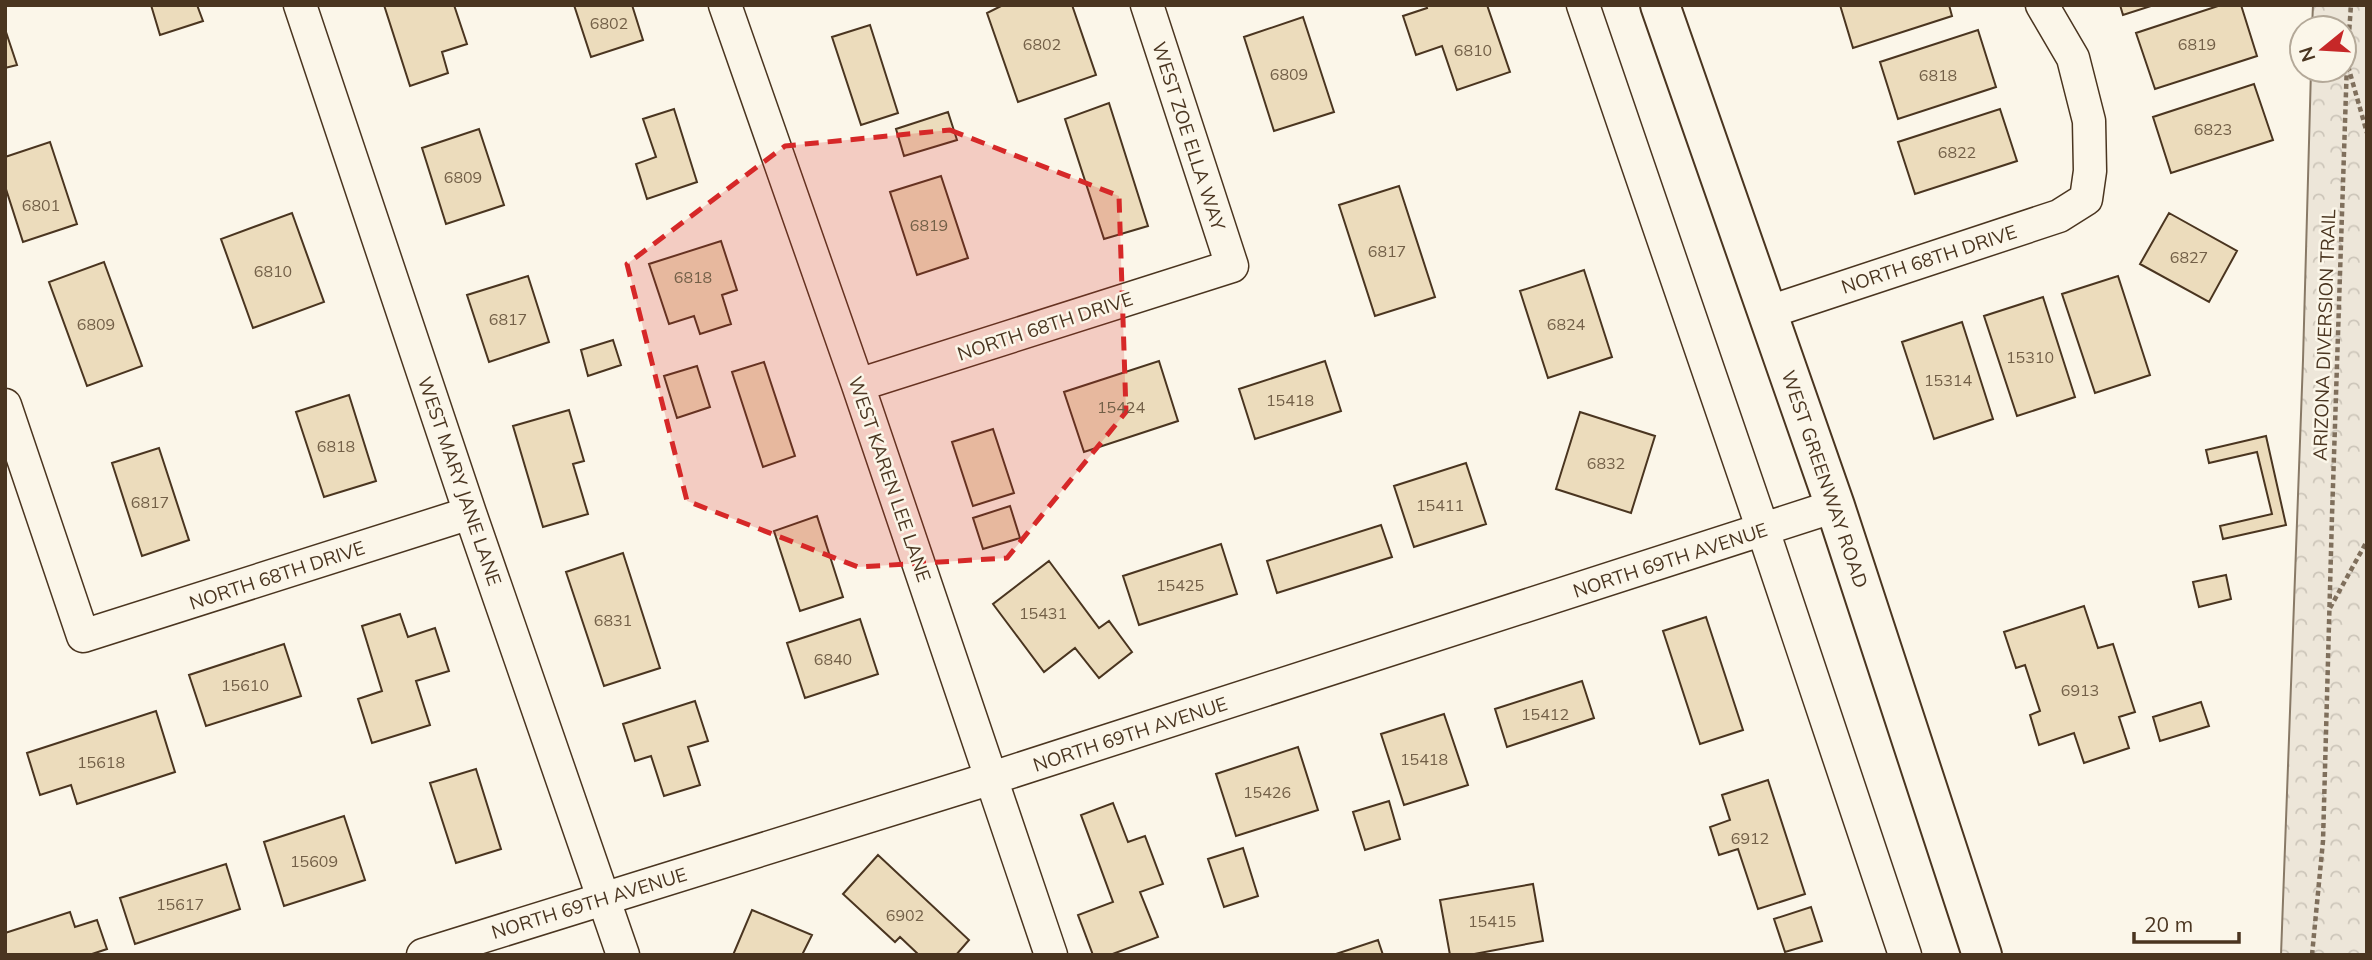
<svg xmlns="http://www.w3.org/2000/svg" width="2372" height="960" viewBox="0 0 2372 960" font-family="Mulish,sans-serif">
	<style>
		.park { fill: url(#park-crowns); stroke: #887966; stroke-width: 2 }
		.building { fill: #ecdcbc; stroke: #4a3520; stroke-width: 2 }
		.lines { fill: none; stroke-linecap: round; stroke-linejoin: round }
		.minor-casing { stroke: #4a3520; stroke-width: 35 }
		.tertiary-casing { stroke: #4a3520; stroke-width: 42 }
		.path { stroke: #7f6f5c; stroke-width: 4.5; stroke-dasharray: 5 3.5; stroke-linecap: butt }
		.minor { stroke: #fbf6e9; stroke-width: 32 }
		.tertiary { stroke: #fbf6e9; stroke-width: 38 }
		.marked { fill: #d62828; fill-opacity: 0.2; stroke: #d62828; stroke-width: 5; stroke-dasharray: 14 9; stroke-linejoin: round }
		.labels { text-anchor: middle; stroke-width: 5; stroke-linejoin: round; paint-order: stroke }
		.number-label { font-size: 16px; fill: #725f47 }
		.street-label { font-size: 19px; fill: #4a3520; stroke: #fbf6e9 }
	</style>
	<defs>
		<pattern id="park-crowns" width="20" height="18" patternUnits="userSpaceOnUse" patternTransform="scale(1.75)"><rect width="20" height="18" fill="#ede6d9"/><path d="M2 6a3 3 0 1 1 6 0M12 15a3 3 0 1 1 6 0" fill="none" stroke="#cdc6ba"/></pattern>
	</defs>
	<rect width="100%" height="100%" fill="#fbf6e9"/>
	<path class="park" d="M2313,5h54v950h-86l22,-595 8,-290h33v-42h-32z"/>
	<path class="building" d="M151,5h46l6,16 -43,14z
		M384,5h70l13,39 -25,8 6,21 -38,13z
		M574,5h58l11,35 -52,17z
		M1003,5h69l24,70 -78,27 -31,-89z
		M1426,5h61l23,67 -53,18 -15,-44 -26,9 -13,-39 24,-8z
		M1840,5h109l3,11 -99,32z
		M2120,5h34l-31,10z
		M2221,5h20l16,51 -102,33 -19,-56z
		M1303,17l31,95 -60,19 -30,-94z
		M870,25l28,88 -37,12 -29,-88z
		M5,29l12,36 -12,3z
		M1978,30l18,57 -98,32 -18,-57z
		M2254,84l19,56 -102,33 -18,-56z
		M1109,103l39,123 -44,13 -39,-120z
		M674,109l23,73 -50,17 -11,-35 20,-7 -13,-38z
		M2000,109l17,52 -102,33 -17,-52z
		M948,112l9,28 -53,16 -8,-27z
		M479,129l25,76 -58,19 -24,-76z
		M50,142l27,82 -54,18 -18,-56v-29z
		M941,176l27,82 -51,17 -27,-83z
		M1399,186l36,111 -60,19 -36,-111z
		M292,213l32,89 -71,26 -32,-89z
		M2169,213l68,38 -28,51 -69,-38z
		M721,241l16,49 -15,5 9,29 -31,10 -6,-18 -25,8 -20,-60z
		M104,262l38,104 -55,20 -38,-104z
		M1584,270l28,87 -64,21 -28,-87z
		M528,276l21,66 -60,20 -22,-67z
		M2118,276l32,99 -55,18 -33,-99z
		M2043,297l32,100 -58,19 -33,-100z
		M1962,322l31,97 -59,20 -32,-97z
		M613,340l8,25 -33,11 -7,-26z
		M1159,361l19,60 -94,31 -20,-60z
		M1325,361l16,50 -86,28 -16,-50z
		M764,362l31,94 -32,11 -31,-95z
		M697,366l13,41 -33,11 -13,-42z
		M349,395l27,86 -52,16 -28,-85z
		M569,410l15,51 -11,3 15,50 -45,13 -30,-101z
		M1580,412l75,24 -24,77 -75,-24z
		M993,429l21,64 -41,13 -21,-64z
		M2266,436l20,89 -63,14 -3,-13 52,-12 -15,-62 -48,11 -3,-13z
		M159,448l30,92 -47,16 -30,-93z
		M1466,463l20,61 -72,23 -20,-61z
		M1010,506l10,32 -37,11 -10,-31z
		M817,516l26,81 -43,14 -26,-80z
		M1381,525l11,32 -115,36 -10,-32z
		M1221,544l16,50 -98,31 -16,-49z
		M623,553l37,115 -56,18 -38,-114z
		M1049,561l50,67 10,-7 23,31 -33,26 -24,-30 -31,24 -51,-68z
		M2226,575l5,24 -32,8 -6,-25z
		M2084,606l14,42 15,-4 22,68 -16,5 10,31 -45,15 -10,-30 -35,12 -9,-30 10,-4 -15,-46 -9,3 -12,-36z
		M400,614l8,23 27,-9 14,43 -33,10 14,44 -58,18 -14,-44 24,-8 -20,-65z
		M1706,617l37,113 -43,14 -37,-113z
		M860,619l18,55 -73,24 -18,-55z
		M284,644l17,52 -95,30 -17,-51z
		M1582,681l12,37 -87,29 -12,-38z
		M695,701l13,40 -20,6 12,38 -36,11 -13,-40 -16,5 -12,-37z
		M2201,702l8,24 -49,15 -7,-24z
		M156,711l19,61 -98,32 -6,-19 -31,10 -13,-42z
		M1444,714l24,71 -64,20 -23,-71z
		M1298,747l20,63 -82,26 -20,-62z
		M476,769l25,80 -45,14 -26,-80z
		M1768,780l37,114 -47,15 -20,-60 -19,6 -9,-28 20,-7 -8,-25z
		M1389,801l11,38 -35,11 -12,-38z
		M1113,803l15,39 17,-6 18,48 -23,8 18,45 -48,18h-17l-15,-40 35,-13 -32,-87z
		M344,816l21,64 -81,26 -20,-64z
		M1243,848l15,48 -34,11 -16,-48z
		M878,855l91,85 -13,15h-37l-19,-18 -5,5 -52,-48z
		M226,864l14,45 -105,35 -15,-46z
		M1533,884l10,57 -74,14h-19l-10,-55z
		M1811,907l11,34 -37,11 -11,-33z
		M752,910l60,25 -10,20h-69z
		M70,912l5,15 22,-7 10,29 -18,6h-84v-22z
		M1378,940l5,15h-50z"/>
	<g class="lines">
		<g class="minor-casing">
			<path id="minor" d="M300,5l170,508 153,442
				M725,5l133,380 193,570
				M1583,5l180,525 142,425
				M1769,312l290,-96 27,-17 4,-28 -1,-50 -16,-63 -31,-53
				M858,385l374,-119 -85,-261
				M5,405l78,231 387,-123
				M423,955l569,-177 843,-272"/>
		</g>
		<g class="tertiary-casing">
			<path id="tertiary" d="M1660,5l175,501 147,449"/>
		</g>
		<path class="path" d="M2348,66l19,67
			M2330,608l37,-67
			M2312,955l11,-114 9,-325 15,-454 4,-57"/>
		<use href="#minor" class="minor"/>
		<use href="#tertiary" class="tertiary"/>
	</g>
	<path class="marked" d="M950,130l169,66 7,216 -119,146 -149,9 -171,-66 -60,-237 158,-118z"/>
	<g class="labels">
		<g class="number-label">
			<text x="609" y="29">6802</text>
			<text x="1042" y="50">6802</text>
			<text x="2197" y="50">6819</text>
			<text x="1473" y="56">6810</text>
			<text x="1289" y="80">6809</text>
			<text x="1938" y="81">6818</text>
			<text x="2213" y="135">6823</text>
			<text x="1957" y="158">6822</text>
			<text x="463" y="183">6809</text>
			<text x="41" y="211">6801</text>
			<text x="929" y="231">6819</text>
			<text x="1387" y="257">6817</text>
			<text x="2189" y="263">6827</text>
			<text x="273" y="277">6810</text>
			<text x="693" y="283">6818</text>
			<text x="508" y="325">6817</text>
			<text x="96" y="330">6809</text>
			<text x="1566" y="330">6824</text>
			<text x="2030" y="363">15310</text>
			<text x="1948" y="386">15314</text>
			<text x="1290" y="406">15418</text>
			<text x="1121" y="413">15424</text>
			<text x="336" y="452">6818</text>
			<text x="1606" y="469">6832</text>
			<text x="150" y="508">6817</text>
			<text x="1440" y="511">15411</text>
			<text x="1180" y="591">15425</text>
			<text x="1043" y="619">15431</text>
			<text x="613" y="626">6831</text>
			<text x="833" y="665">6840</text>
			<text x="245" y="691">15610</text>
			<text x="2080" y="696">6913</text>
			<text x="1545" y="720">15412</text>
			<text x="1424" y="765">15418</text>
			<text x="101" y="768">15618</text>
			<text x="1267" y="798">15426</text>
			<text x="1750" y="844">6912</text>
			<text x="314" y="867">15609</text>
			<text x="180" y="910">15617</text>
			<text x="905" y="921">6902</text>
			<text x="1492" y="927">15415</text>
		</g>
		<g class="street-label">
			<text transform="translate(1189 136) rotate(72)" y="7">WEST ZOE ELLA WAY</text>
			<text transform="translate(1929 259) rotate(-18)" y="7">NORTH 68TH DRIVE</text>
			<text transform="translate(1045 326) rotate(-18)" y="7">NORTH 68TH DRIVE</text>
			<text transform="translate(2324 335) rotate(-88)" y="7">ARIZONA DIVERSION TRAIL</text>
			<text transform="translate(890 479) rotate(71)" y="7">WEST KAREN LEE LANE</text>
			<text transform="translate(1825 479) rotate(71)" y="7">WEST GREENWAY ROAD</text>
			<text transform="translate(460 481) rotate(71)" y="7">WEST MARY JANE LANE</text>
			<text transform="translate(1670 560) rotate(-18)" y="7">NORTH 69TH AVENUE</text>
			<text transform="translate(277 575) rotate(-18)" y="7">NORTH 68TH DRIVE</text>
			<text transform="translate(1130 734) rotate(-18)" y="7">NORTH 69TH AVENUE</text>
			<text transform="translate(589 903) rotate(-17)" y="7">NORTH 69TH AVENUE</text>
		</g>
	</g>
	<rect width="2372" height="960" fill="none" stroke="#4a3520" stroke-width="14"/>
	<g transform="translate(2323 49) rotate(252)"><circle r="33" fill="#fbf6e9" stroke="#b4a999" stroke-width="2"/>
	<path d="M0-5L12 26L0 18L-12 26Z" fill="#c62828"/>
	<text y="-10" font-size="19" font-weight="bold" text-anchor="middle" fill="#4a3520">N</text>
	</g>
	<path d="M2134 932v10h105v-10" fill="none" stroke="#4a3520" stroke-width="3.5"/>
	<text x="2144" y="932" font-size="21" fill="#4a3520" stroke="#fbf6e9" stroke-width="5" paint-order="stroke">20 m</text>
</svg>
